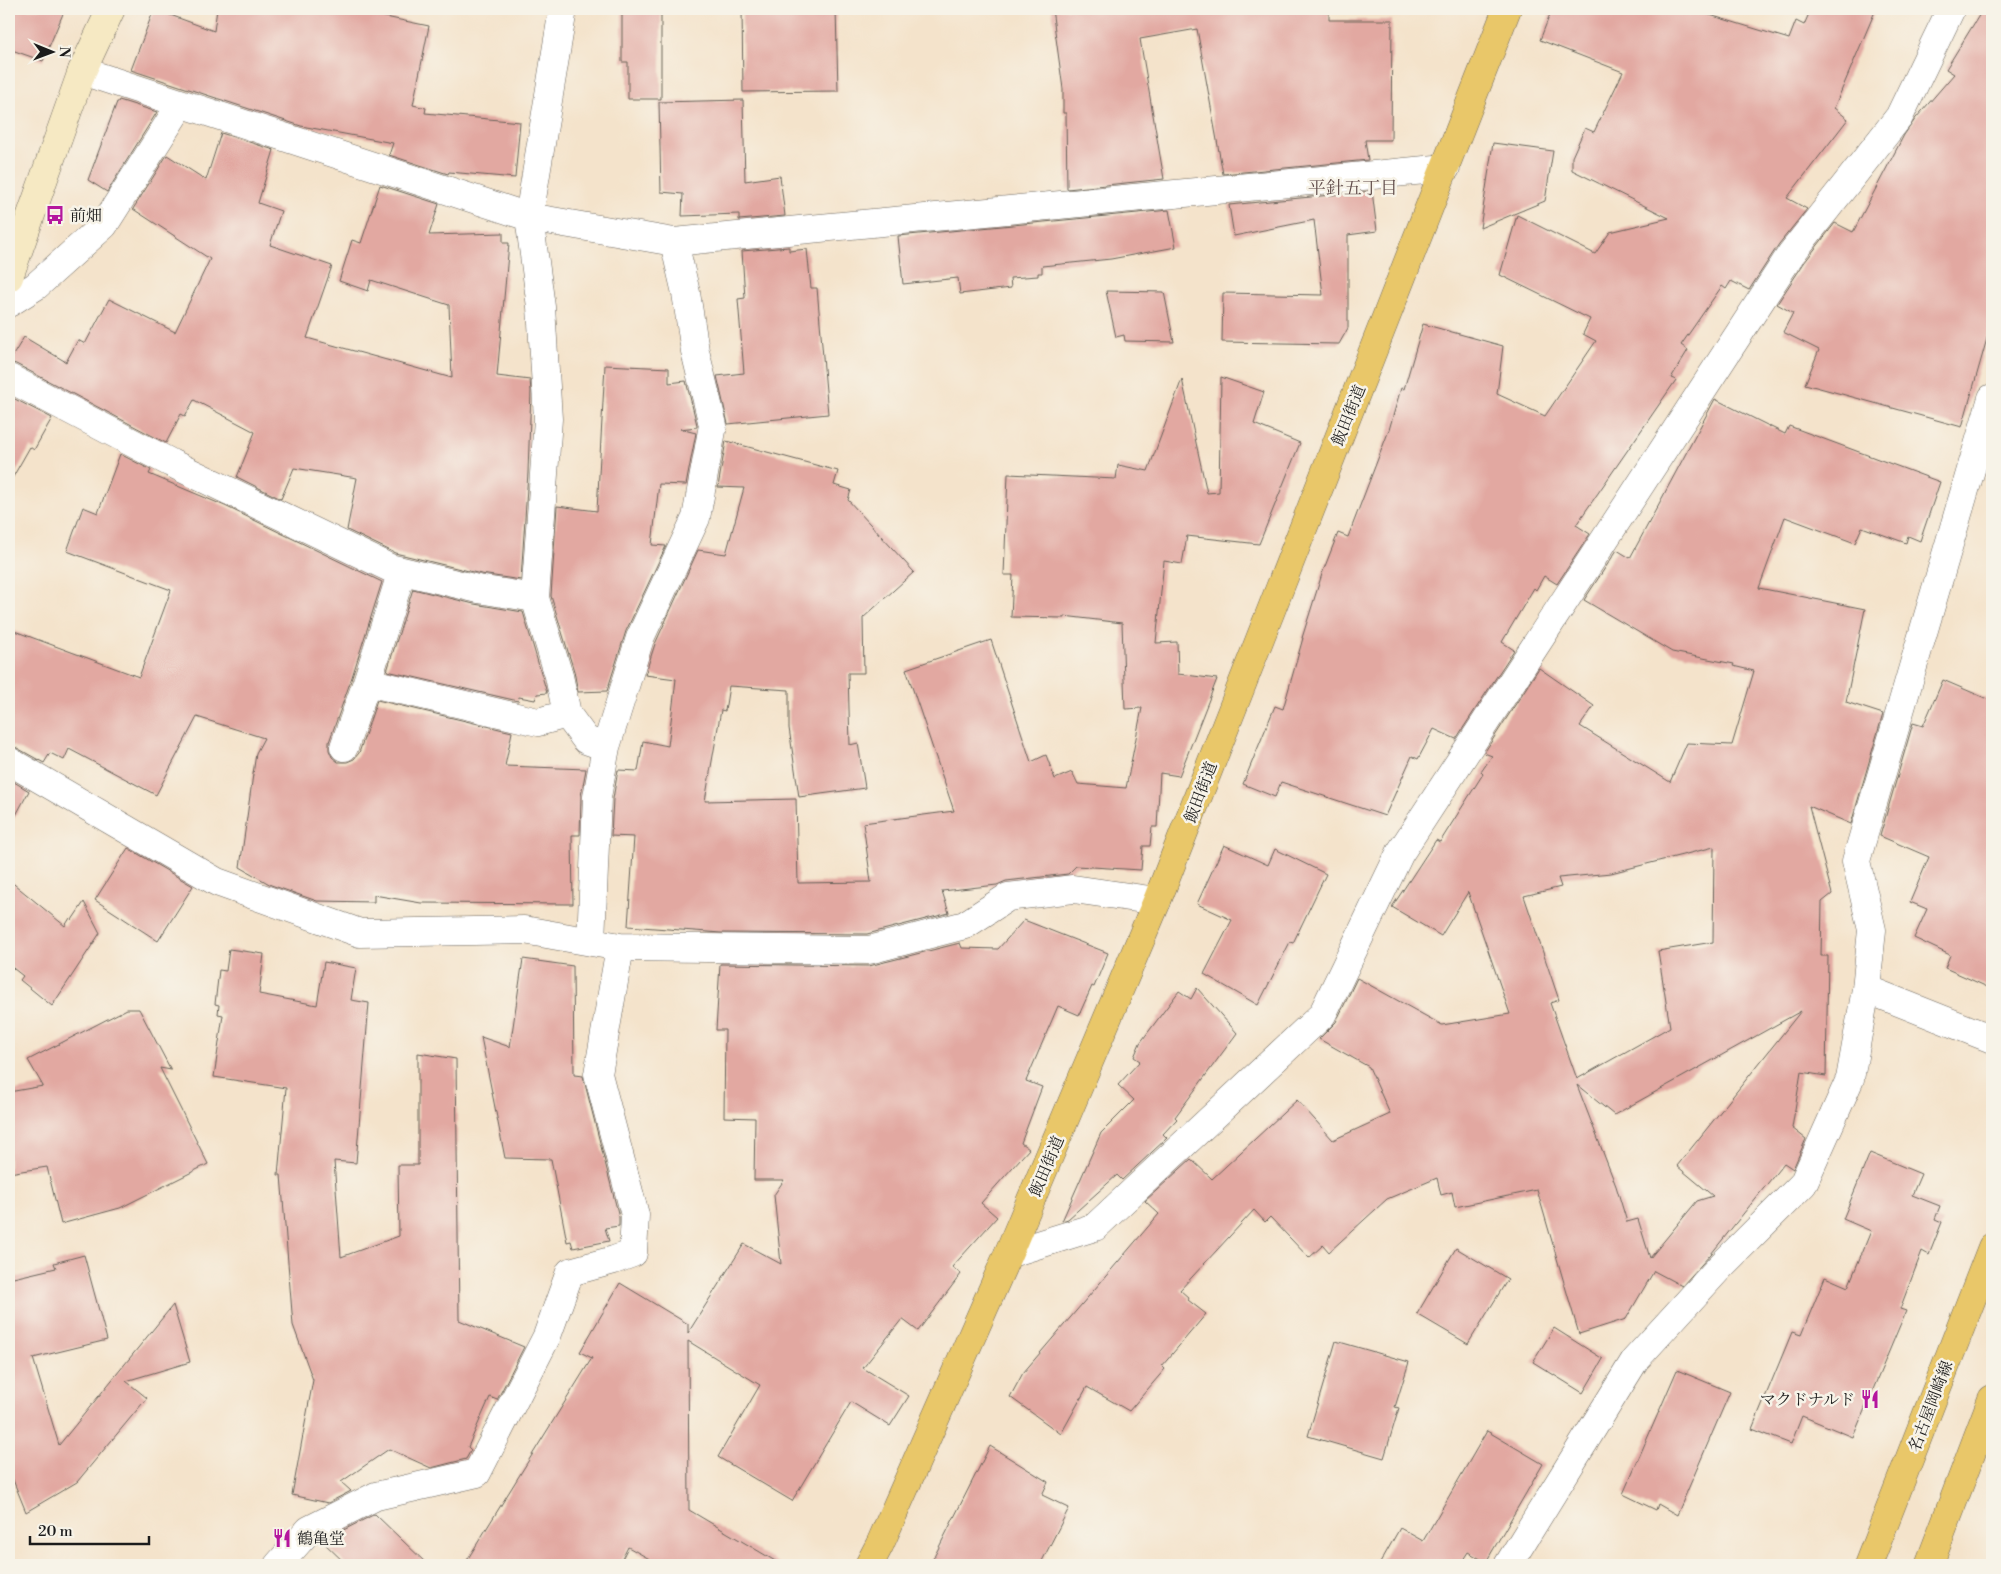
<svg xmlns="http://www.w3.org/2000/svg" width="2001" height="1574" viewBox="0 0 2001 1574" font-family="'Libre Bodoni','Noto Serif JP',serif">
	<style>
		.building { fill: #e2a8a1; fill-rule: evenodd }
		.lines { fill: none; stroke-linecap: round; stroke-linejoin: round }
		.street-casing { stroke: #686259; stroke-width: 29 }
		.secondary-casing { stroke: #686259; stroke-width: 29 }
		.primary-casing { stroke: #686259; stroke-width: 29 }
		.street { stroke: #fff; stroke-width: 28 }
		.secondary { stroke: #f6e9c3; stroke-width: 28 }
		.primary { stroke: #e9c769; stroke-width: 28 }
		.labels { text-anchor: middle; stroke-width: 5; stroke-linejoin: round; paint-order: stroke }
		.poi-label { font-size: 16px; fill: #1c1c1c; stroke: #f7f3e8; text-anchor: start }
		.street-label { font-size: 16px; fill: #1c1c1c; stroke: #f7f3e8 }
		.neighbourhood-label { font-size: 18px; fill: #614d4b; stroke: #f7f3e8 }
	</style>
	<rect width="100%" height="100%" fill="#f7f3e8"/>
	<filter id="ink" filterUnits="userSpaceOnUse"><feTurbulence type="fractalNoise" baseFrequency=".02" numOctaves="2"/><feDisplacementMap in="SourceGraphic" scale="10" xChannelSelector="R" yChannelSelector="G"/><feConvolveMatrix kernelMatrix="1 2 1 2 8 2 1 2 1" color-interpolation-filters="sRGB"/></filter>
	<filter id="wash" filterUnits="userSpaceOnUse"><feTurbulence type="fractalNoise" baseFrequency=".0096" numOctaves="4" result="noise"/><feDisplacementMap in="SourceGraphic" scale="20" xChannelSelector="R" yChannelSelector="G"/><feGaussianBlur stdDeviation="1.12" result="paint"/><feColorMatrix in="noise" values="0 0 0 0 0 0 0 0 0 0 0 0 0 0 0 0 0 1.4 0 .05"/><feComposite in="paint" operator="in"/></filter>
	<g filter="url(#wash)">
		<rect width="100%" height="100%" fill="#f4e3cb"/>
		<g id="blocks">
			<path class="building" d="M9,9h56l-22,52 -34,-12z
				M154,9l60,22 3,-22h155l-1,5 58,12 -16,79 13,3 -1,5 95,9 -5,56 -66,-6 -1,2 -59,-19 4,-12 -92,-17 -170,-56z
				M622,9h39v90h-33v-37h-6z
				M742,9h94l2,82 -95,1z
				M1052,9h277v11h63l-1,120h-26l3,20 -145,14 -26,-145 -57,10 24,140 -97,10 -1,-76h-3v-24z
				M1552,9h138l99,30 7,-18 8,4 7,-16h65l-42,99 14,11 -61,79 20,11 -28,35 -30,46 -18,-9 -5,8 -4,-3 -41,59 7,5 -17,28 5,2 -100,145 14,9 -33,50 -13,-8 -8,14 -2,-2 -32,54 12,8 -58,89 -22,-10 -16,30 -6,-3 -27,60 -104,-34 -6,15 -32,-13 32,-78 8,3 20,-71h-1l20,-64 16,-41 10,4 41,-107 12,-42 3,1 19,-65 80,22 -6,48 48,22 51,-75 -13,-7 7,-15 -90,-44 17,-60 78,39 15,-22 59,-14 -97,-48v-13l13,-29 9,4 29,-60 -83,-32z
				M1983,9h9v312l-30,106 -157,-43 14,-34 -36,-18 10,-19 -16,-9 27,-41 31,-40 18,9 51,-97 12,-17 38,-44 -8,-5z
				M119,100l38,12 -50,80 -19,-12 29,-78h1z
				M743,100l2,81 35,-5 5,40 -46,4v-6l-57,2 1,-22 -22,-2 -2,-90z
				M221,133l53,17 -16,53 23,8 -11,34 62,21 -25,72 145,40 -3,-73 -78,-25 -3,11 -29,-10 13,-41 9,3 19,-58 59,19 -10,31 74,-2v10h6l-12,133 33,4 1,11 -3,81 -7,108 -40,-6 -86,-21 -48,-23 10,-52 -63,-10 -13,31 -44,-22 18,-45 -61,-32 -9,16 -4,-2 -15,29 -150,-79 -7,-2 15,-25 42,25 12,-22 7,4 24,-45 66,33 35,-73 -77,-50 34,-54 39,25z
				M1493,143l60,8 -8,50 -65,27z
				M1372,191l5,40 -29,4v93l-9,16 -117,-2 1,-49 100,2 -9,-75 -80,16 -5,-31z
				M1169,210l7,37 -65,12 -69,7v7h-4v3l-28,2 1,10 -51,6 -2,-16 -55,6 -5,-48z
				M789,247v4l18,-2 4,39h6l11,126 -100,10 -11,-48 27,-3 -6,-74 7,-1 -3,-47z
				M1106,291l58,1 10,50 -49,-1 -1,-6 -8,2z
				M605,365l64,3v15l17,-2 11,44v2l-17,2 16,4 -10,52 -27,-1 -7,61 14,1 -40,85 -19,60 -29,1 -4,-21 -23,-75 6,-90 40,5z
				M1221,377l43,15 -10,32 46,19 -41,101 -72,-8 -5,28 -18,-3 -8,82 21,-1 1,32 39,5 -38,97 -19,-3 -3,54h-5l-2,19h-7l-2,24 -65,-4 -8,8 -62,7 -9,4 -55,6 7,22 -82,21 -146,-1 -93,-7 6,-89 -23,-1 2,-37 5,-29 20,1 5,-30 25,5 8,-67 -31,-4 10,-31 43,-94 28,4 18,-66 -26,-1 8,-46 112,30 -4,14 17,5 -3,10 66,72 -51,46 1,55h-16l2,72 8,-2 7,45 -66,9 -10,-69v-38l-60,-4 -4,25 -4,-1 -16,91 91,-2 2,84 73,-1 -8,-59 91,-12 -48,-142 85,-29 40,122 15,-7 9,24 17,-7 6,12 48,4 16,-80 -17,1 -3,-86 -58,-7v2l-53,-1 2,-42h-9l4,-101 108,5 2,-14 30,6 34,-92 25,114 12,-1z
				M9,396l43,22 -18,32 -4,-3 -21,37z
				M1715,399l70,35 4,-8 151,56 -20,59 -12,-5 -2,7 -44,-16 -7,16 -70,-26 -26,71 106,21 -19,93 37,12 -32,110 -42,-18 23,88 -10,8 -1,54h7l-2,120 -25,-4 -9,56 14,11 -13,30 -9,-6 -73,91 -29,32 -28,-15 -28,48 -47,15 -42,-144 -82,17 -3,-15 -11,3 -4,-17 -50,21 -58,53 -6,-7 -14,13 -39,-41 -5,5 -11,-12 -74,80 9,8 -1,2 18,14 -44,52 3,3 -36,42 -42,-24 -26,47 -51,-37 13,-24 136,-159 -14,-13 46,-42 21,20 85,-79 36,40 57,-26 -21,-47 -50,-28 17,-17 21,-44 85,47 68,-11 -42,-122 -27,44 -49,-29 44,-67 4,2 43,-68 -2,-2 11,-16 -8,-3 55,-85 55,38 -14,20 90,56 17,-39 45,2 22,-74 -21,-5 1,-2 -62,-12 -88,-52 33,-50 13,8zM1714,847l-1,95 -55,9 12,76 -93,52 -27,-76 9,-3 -35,-104 37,-9 -3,-9 53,-5zM1801,1011l-124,155 36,30 -16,5 -47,57 -12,-39 -11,3 -11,-36 -39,-101 37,30z
				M120,454l31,16 -2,4 76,32 157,76 -30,95 -23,65v8l3,7 6,5h9l7,-3 5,-6 18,-53 135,32 -7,34 81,3 -5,27 -1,39h-8l1,69 -152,-1 -47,-8v7l-57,-1 -46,-16 -31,-18 16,-114 8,-15 -67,-21 -41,78 -87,-46 -5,11 -14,-7 -6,10 -27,-15 -8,-3v-116l130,48 32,-87 -104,-39 16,-44 15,6z
				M413,589l61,15 49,8 24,81 -10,1 -2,6 -16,-3 -1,4 -131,-30z
				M1943,680l49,21v288l-47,-21 5,-13 -36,-17 13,-29 -17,-7 19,-45 -49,-21 33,-113 10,3z
				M9,779l20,12 -20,37z
				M1224,845l44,20 7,-16 51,25 -33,69 -3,-1 -32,63 -54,-31 28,-54 -35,-16z
				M128,848l65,38 -35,55 -63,-41z
				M9,880l56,46 5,-8 2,2 12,-18 16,31 -48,73 -32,-26 3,-4 -14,-11z
				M1024,920l84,33 -14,34 -2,-1 -13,29 -21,-9 -32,75 16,6 -21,56 8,6 -48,54 16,14 -45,50 9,7 -43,57 -16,-12 -39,49 46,28 -19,30 -39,-24 -59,99 -74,-44 42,-72 -72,-44 1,169 93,55h-129l2,-3 -27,-15 -9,18h-155l128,-207 -12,-6 40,-69 68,41v9l56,-89 37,20 -7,-69 10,-15h-30l1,-62 -31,-1 1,-87h-9l4,-66 149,2 91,-23 2,5 36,1z
				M229,949l35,5 -5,40 58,11 7,-43 32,6 -5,32 18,3 -13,160 -22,-2 7,96 58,-21 -1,-71h20v-112l38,6 3,261 65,27 -27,53 -7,-3 -22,50 3,3 -5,9 -35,9 -42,-19 -48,33 10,9 -23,12 -36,-8 21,-115 -20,-55 -12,-150h-3l8,-87 -72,-11 9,-62 -5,-1 1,-9 -4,-1 4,-34 7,1z
				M523,959l50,7 1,109 9,1 36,141v9l-14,2 4,13 -36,7 -2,-7 -4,1 -16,-83 -46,-1 -24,-121 29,10z
				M1197,988l40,45 -62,84 2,2 -14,15 4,4 -45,42 -5,-5 -49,44 -6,2 39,-88 33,-33 -16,-15 22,-24 -6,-4 6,-14 39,-52 12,8z
				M127,1009h12l32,61 -11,-2 48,96 -88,44 -59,16 -14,-57 -38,6v-81l34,-6 -15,-26z
				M1870,1153l51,21 -9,21 28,11 -5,13 7,3 -13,33 -7,-4 -22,58 6,2 -53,126 -51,-21 -11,28 -39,-15 40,-97 9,3 24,-58 23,10 23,-56 -28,-12z
				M1456,1248l52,31 -40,65 -51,-30z
				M84,1255l23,85 -74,18 26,87 114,-140 17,57 -64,19 21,17 -70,84 -51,30 -17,-42v-191l47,-11 -2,-5z
				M1554,1328l49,31 -20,34 -50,-31z
				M1336,1341l73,21 -14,45 4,1 -15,50 -76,-22z
				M1677,1370l53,22 -53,123 -19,-11 -2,6 -33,-16z
				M1487,1431l56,33 -57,98 -18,-10 -7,11 4,2h-86l21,-37 23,13z
				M990,1446l58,36 -6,13 27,13 -29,57h-110z
				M375,1514l53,51h-81l-25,-24z"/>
		</g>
	</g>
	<g filter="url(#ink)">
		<use href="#blocks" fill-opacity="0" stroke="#686259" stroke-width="1"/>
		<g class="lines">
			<g class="street-casing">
				<path id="street" d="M563,9l-34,208 12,90 7,112 -13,179 24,78 8,38 19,26 20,7
					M82,71l447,146 145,25 772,-74
					M9,303l27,-17 68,-61 77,-121
					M9,378l162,85 219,105 88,21 57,9
					M367,682l171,40 29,-8
					M344,747l23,-65 35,-111
					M9,761l208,121 143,51 164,-3 96,17 249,3 96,-25 43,-28 65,-8 84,12
					M591,941l6,-144 9,-50 34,-109 56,-120 17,-93 -18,-74 -9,-58 -12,-51
					M1866,989l126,50
					M1008,1254l87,-27 227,-212 78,-162 391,-599 108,-137 52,-108
					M278,1565l31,-35 67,-34 101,-23 70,-137 23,-64 44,-12 19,-7 2,-38 -37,-141 22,-127
					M1508,1565l127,-205 84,-92 84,-84 47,-105 16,-90 6,-59 -16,-69 136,-463"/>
			</g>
			<g class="secondary-casing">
				<path id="secondary" d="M9,277l73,-206 29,-62"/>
			</g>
			<g class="primary-casing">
				<path id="primary" d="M869,1565l11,-21 128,-290 149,-353 350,-892
					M1868,1565l124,-318
					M1929,1565l63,-166"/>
			</g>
			<use href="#street" class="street"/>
			<use href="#secondary" class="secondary"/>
			<use href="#primary" class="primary"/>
		</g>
	</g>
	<defs>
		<g id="bus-bare" transform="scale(1.5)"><path d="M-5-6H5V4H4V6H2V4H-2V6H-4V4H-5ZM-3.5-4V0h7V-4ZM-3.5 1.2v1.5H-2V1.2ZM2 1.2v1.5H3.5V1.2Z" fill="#b5179e" stroke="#f7f3e8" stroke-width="2.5" paint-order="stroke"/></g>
		<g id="restaurant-bare" transform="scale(1.5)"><path d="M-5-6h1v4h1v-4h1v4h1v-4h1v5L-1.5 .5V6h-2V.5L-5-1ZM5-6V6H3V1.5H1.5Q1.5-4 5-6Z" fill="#b5179e" stroke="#f7f3e8" stroke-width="2.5" paint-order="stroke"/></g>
	</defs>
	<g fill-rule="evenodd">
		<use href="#bus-bare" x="55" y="215"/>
		<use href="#restaurant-bare" x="1870" y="1399"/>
		<use href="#restaurant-bare" x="282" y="1538"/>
	</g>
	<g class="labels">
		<g class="poi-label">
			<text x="70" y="221">前畑</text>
			<text x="1855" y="1405" text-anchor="end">マクドナルド</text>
			<text x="297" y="1544">鶴亀堂</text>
		</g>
		<g class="street-label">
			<text transform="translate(1348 415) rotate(-68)" y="6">飯田街道</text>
			<text transform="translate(1200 792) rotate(-69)" y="6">飯田街道</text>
			<text transform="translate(1046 1166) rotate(-67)" y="6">飯田街道</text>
			<text transform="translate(1930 1406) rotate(-69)" y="6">名古屋岡崎線</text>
		</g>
		<g class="neighbourhood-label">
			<text x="1353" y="194">平針五丁目</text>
		</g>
	</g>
	<rect width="2001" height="1574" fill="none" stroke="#f7f3e8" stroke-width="30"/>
	<g transform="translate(52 52) rotate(91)" stroke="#f7f3e8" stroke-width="4" paint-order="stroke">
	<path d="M0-4L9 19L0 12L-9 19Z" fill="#1c1c1c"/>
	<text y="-8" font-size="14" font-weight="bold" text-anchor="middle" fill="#1c1c1c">N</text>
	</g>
	<path d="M30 1536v8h119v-8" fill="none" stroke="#1c1c1c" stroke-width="2.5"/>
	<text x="38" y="1536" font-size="15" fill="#1c1c1c" stroke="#f7f3e8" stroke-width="4" paint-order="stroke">20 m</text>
</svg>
